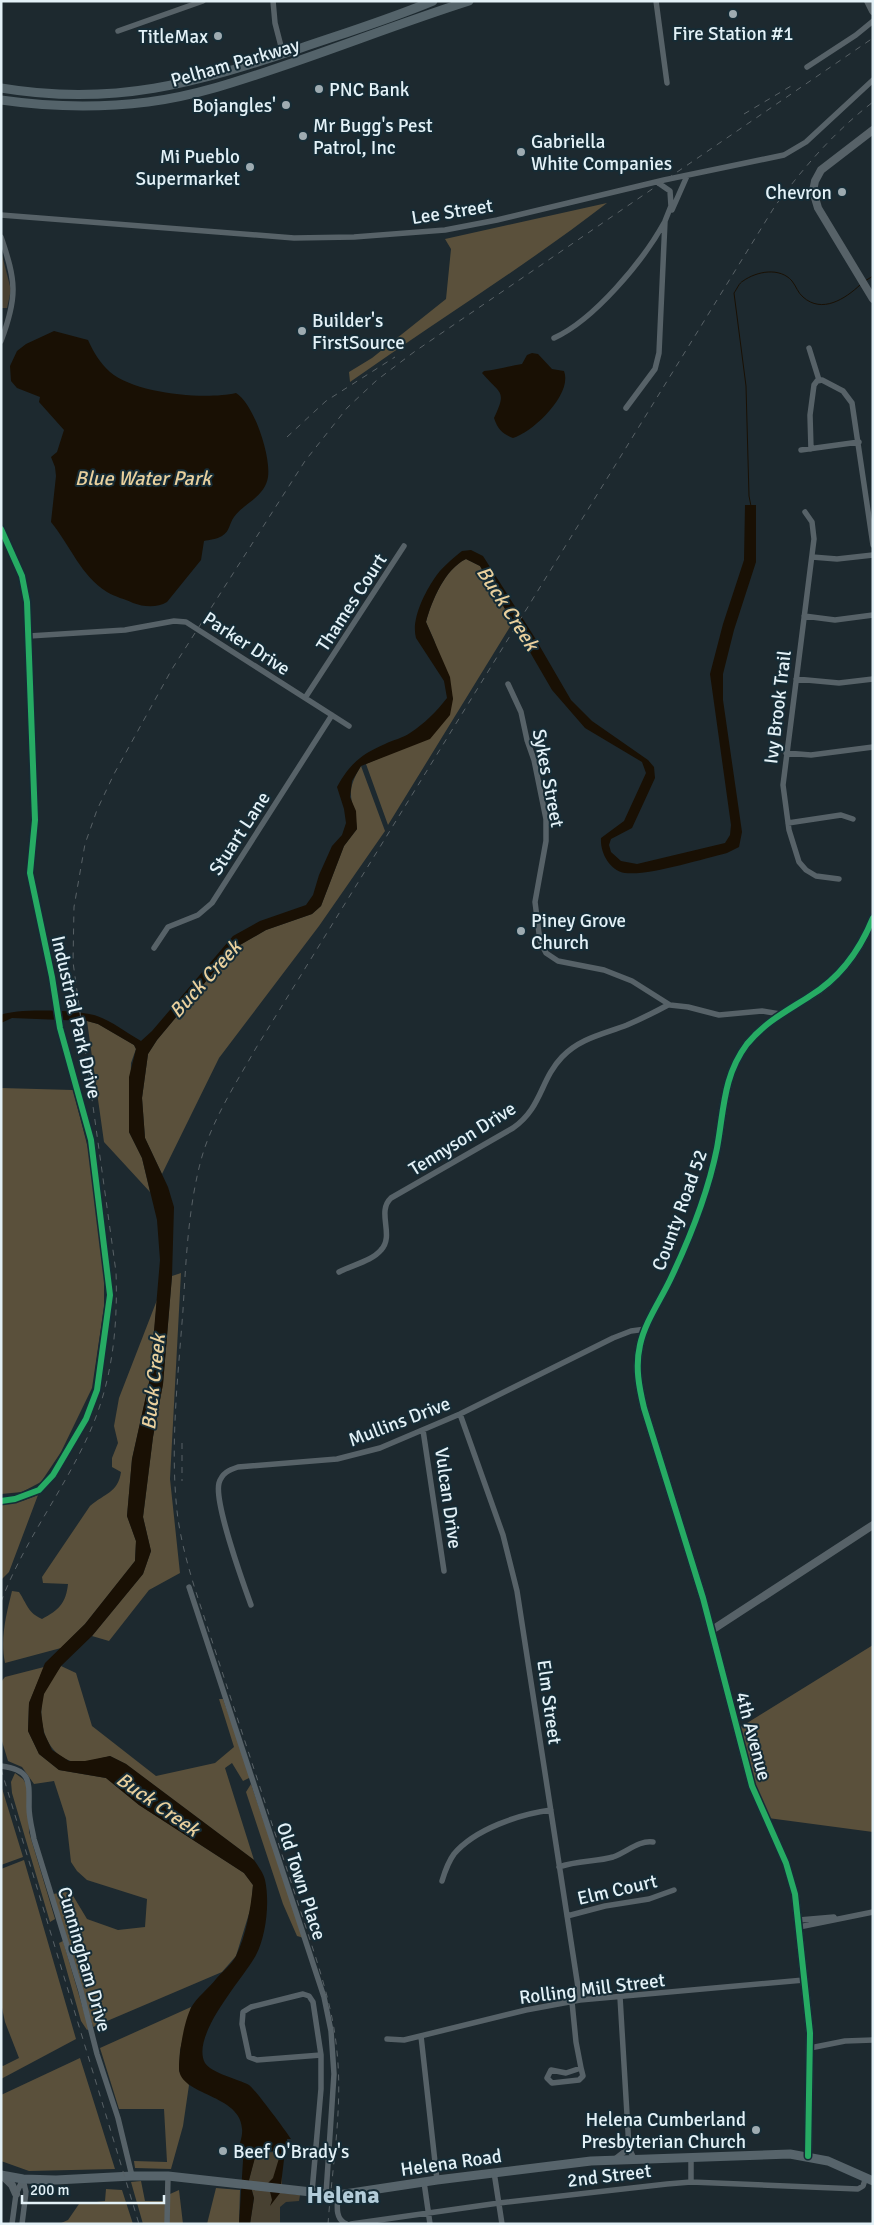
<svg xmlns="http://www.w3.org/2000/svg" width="874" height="2225" viewBox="0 0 874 2225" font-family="Signika,sans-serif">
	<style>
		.green { fill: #484132 }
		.forest { fill: #5a503b }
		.water { fill: #191004 }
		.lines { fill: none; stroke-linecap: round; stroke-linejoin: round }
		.stream { stroke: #191004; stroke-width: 1 }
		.minor { stroke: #576268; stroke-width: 5.5 }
		.tertiary { stroke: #576268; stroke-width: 8 }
		.secondary { stroke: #57646b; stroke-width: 9 }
		.primary { stroke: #54636a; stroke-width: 9 }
		.rail { stroke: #586166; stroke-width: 1; stroke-dasharray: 6 6; stroke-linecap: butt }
		.cycleway-casing { stroke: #162c36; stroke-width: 9 }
		.cycleway { stroke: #26ab63; stroke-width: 6 }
		.poi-dot { fill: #9eabb1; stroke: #162c36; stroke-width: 2 }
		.labels { text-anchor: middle; stroke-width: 4; stroke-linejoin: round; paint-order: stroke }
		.poi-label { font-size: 19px; fill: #e3f1f7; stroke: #162c36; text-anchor: start }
		.street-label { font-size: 19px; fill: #e3f1f7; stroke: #162c36 }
		.water-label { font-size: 20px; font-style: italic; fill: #e9d09d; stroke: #162c36 }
		.district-label { font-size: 24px; font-weight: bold; fill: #b2ccd9; stroke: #162c36 }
	</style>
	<rect width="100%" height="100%" fill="#1d292f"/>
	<path class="green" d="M1,251l10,39 -4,18h-6z
		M274,2152l7,3 1,38 18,2 -1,6 -13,1 -6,5v17h-30l4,-26 -5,-18 5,-20 4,-7z"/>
	<path class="forest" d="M607,203c-83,64 -172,119 -257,179l-1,-10 23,-14 74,-59 5,-50 -6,-10z
		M466,559l14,7 33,56 -125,203 -22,-61 23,-10 64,-55 -19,-59 -8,-18c6,-22 19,-53 40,-63z
		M361,766l24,65 -66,95 -100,132 -57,116 -17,-36 -3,-40 6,-44 9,-14 76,-91 33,-19 46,-16 9,-8 23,-60 13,-17c-3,-30 -14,-34 4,-63z
		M87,1021l11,3 36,21 2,4 -5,14 -2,69 13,26 8,34 -46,-50z
		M1,1088l72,2 17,66 14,117v34l-12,81 -31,64 -20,30 -19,10 -21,2z
		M181,1273l-11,206 10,94 -31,17 -40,51 -17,-5 51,-62 8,-23 -8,-34 10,-80 10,-53 9,-108z
		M157,1300l-7,78 -18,81 -5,57 9,25 -1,20 -50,63 -24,24 -56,15c-5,-24 1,-48 7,-72l7,1c8,12 9,21 23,27 17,-9 24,-16 26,-35l-25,-1 -1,-6 48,-71c15,-13 28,-13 31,-34l-9,-5v-9l6,-15 -4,-17 5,-28z
		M38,1495l-29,77 -8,8v-76l21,-3z
		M873,1645v187l-105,-14 -14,-32 -15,-58z
		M61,1666l15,7 16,53 64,50 59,-13 19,-16 -15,-48h4l28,78 -8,4 -11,-18 -7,5 29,92 -128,-96 -16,-8c-12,3 -30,9 -42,4 -24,-10 -30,-40 -25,-64 3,-10 12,-21 18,-30z
		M44,1667l-15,36 -1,28 11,23 20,16 47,8 33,27 105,68 9,12 -2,22 -15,49 -14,16 -129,55 -40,-133 12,-2 7,2 15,25 31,11 27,-3 2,-28 -60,-19 -10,-9 -6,-9 -5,-44 -12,-37 -20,3 -12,-17 -14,-6 -7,-23v-56l4,-5z
		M15,1773l8,6 5,8 1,45 26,87 -5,3 -38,-129 -1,-11z
		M251,1784l53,154 -7,-2 -14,-32 -37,-112z
		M1,1785l22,72 -22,8z
		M24,1860l52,179 -75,40v-14l2,1 16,-8 -14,-36 -4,-19v-134z
		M63,1941l26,88 -2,1 -6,-9 -22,-78z
		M191,2007l-11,43 -1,21 10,14 -6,41 -12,43 -36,-1 -1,-7 33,1 -3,-53h-45l-19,-61z
		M80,2058l35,111 -86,2 -28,-10v-66z
		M141,2181l4,20h20v23h-22l-12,-42z
		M216,2188l24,2 -1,34h-32z
		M106,2189l16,1 11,34h-74l9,-4 11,-16 26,-3z
		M179,2190l4,34h-14l1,-30z"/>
	<path class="water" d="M54,331l34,9c6,13 12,23 22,32 26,22 95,28 126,21 18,11 35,63 32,84 -3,20 -23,25 -34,40 -5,7 -4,14 -12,19 -5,3 -13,4 -18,5l-3,19 -34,42c-10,6 -23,5 -34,1 -8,-4 -18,-6 -26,-11 -26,-16 -37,-47 -56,-70l5,-46 -1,-9 -4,-10 6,-5 7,-22 -25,-28 1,-5 -23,-9 -6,-7 -1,-15 7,-15 9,-7z
		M532,353l6,1 14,15 12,2c9,23 -31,61 -51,67 -10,-4 -15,-8 -19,-20 13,-28 7,-23 -12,-45l2,-2c13,-1 25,-5 38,-7l5,-9z
		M745,505h11v57l-22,68 -11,44v26l19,132 -3,15 -12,6c-25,6 -78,23 -102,20 -16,-3 -25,-21 -24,-35l23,-17 22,-48 -4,-11 -57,-34 -33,-38 -72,-124 -14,-7c-21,10 -34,41 -40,63l24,55 3,22 -3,16 -20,24 -69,27 -9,15 -2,16 6,14 1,18 -13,17 -23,60 -9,8 -46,16 -33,19 -76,91 -9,14 -6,44 3,40 23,49 6,20 -2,69 -9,108 -10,53 -10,80 8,34 -8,23 -51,62 -31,30 -17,28 -3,18 3,21 8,17 17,11h16l25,-5 16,8 128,96c4,6 10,14 11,20 5,22 1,56 -9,75 -12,23 -66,80 -51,108 6,10 33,16 44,22 5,3 37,46 42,54h-4l1,8 -3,4 -5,42 -10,13 2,-6 -4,-17 5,-5 7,-23 -2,-4h-14l-8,3 -7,26 5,18 -4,26h-11l5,-79 -4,-2c16,-50 -61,-44 -61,-75 0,-16 5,-46 12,-60 5,-10 18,-20 25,-29 6,-7 16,-15 20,-23 10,-20 15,-49 17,-71l-9,-12 -105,-68 -33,-27 -47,-8 -20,-16 -11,-23 1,-28 16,-40 40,-39 50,-63 1,-20 -9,-25 5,-57 18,-81 10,-118 -3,-40 -15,-62 -13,-26v-55l7,-28 -2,-4 -36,-21 -11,-3 -75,-3 -11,5v-8c16,-7 79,-5 96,1 15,5 30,17 44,25l11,-10 81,-95 27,-15 46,-16 7,-10 6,-20 13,-29 10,-11 4,-12 -2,-14 -7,-22c12,-22 24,-33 48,-43 8,-4 18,-6 25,-11 14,-9 27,-22 37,-35l-3,-17 -28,-43c-5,-18 8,-44 18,-59 7,-11 18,-20 28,-28l9,-1 12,6 52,82 36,62 21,21 56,39 6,7 1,11 -11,24 -12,26 -21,11 -2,6 2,7 10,9 16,3 88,-21 5,-8 1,-10 -21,-151 13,-50 21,-64z"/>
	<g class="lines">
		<path class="stream" d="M865,281l8,-5
			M751,506l-2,-10 -3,-110 -12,-93c3,-4 5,-10 9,-12 14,-10 37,-14 49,0 4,5 6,12 11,16 19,17 42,2 57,-12"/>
		<path class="minor" d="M273,1l2,22 8,31
			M656,1l11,82
			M118,31l85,-30
			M807,67l49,-32 17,-14
			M672,210l15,-34
			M1,215l293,23 60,-1 91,-7 52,-10 167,-40 120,-25 22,-13 67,-62
			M1,237c15,44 17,59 0,104
			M554,338c40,-18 89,-77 110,-115
			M809,348l10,32
			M626,408l29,-39 4,-16 6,-132 6,-15 -1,-15 -13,-9
			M811,449l-1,-34 4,-30 3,-4 5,-1 21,11 9,12 21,142
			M801,450l58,-8
			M805,512l7,10 2,17 -31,246 6,45 10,32 7,8 10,6 23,3
			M1,529l21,47 5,26 8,218 -5,53 22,104 8,51 31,112 19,155 -13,95 -11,29 -33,56 -14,15 -24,9 -14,2
			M812,557l25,2 36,-4
			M804,616l31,4 38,-5
			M29,636l96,-6 49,-9 12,1 163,104
			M796,679l43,4 34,-4
			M508,684l13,28 6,28 7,20 12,59v22l-11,61 5,39 6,12 12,8 46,9 28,11 38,24 18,2 31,8 43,-4 18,3
			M305,698l99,-152
			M786,753l25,2 62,-8
			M788,823l53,-8 12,4
			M154,948l14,-21 30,-12 14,-12 120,-188
			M339,1272c13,-7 33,-11 42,-22 14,-15 -5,-38 10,-52l122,-70c29,-20 27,-48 49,-71 18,-19 42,-23 65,-32 14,-6 28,-13 41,-20
			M460,1414l43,121 14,56 63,409
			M423,1430l21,141
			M189,1587l135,410 7,34 3,43 -8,120
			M251,1605c-8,-22 -37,-103 -32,-122 3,-10 10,-13 19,-16l99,-8 43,-11 80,-34 153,-76 18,-7 15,-2
			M1,1766c31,4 28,16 28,41 0,11 3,21 5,32l47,152 16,63 21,64 14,58
			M559,1867c18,-7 37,-5 54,-10 14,-5 26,-17 40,-15
			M442,1881c3,-10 6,-19 12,-27 21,-25 66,-40 97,-44
			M567,1916l38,-10 44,-7 25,-9
			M799,1920l35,-3
			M799,1927l74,-15
			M303,1994l6,2 4,6 8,53 -64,5 -8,-3 -7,-33 1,-12 8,-5z
			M620,1997l9,151 5,11
			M572,2002l4,40 5,26
			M421,2036l16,144
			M387,2039l17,1 122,-30 54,-10 224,-20
			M810,2048l35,-7 28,-1
			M581,2068l2,8 -4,4 -27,3 -5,-5 4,-8 15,3z
			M615,2159l14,-11
			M494,2172l8,52
			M424,2182l6,42
			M691,2182v-25
			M312,2192l9,-103v-34
			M338,2195c-1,11 -3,25 9,29
			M12,2224l4,-30 7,-15
			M22,2224l4,-32 -3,-13
			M167,2224l1,-48
			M351,2224l148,-21 168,-19 24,-2 167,7 5,-3 3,-9"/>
		<path class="tertiary" d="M868,1l5,10
			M873,130l-52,40 -6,11 -2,10 5,17 55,91
			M712,1630l161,-105
			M808,2156l2,-123 -15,-139 -9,-31 -34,-77 -49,-188 -59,-190c-5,-21 -9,-41 -4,-63 5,-23 20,-44 30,-65 20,-42 38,-87 47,-132 7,-38 6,-72 30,-104 18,-22 40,-33 63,-48 30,-18 50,-46 63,-78
			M2,2175l10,10 4,9"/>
		<path class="secondary" d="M1,2175l22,4 33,1 76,-4h36l170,19 99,-15 154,-19 199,-7 38,7 45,20"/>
		<path class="primary" d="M1,88c113,19 195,-5 300,-40 44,-15 89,-29 132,-47
			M1,100c49,7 98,8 147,2 47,-6 91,-21 135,-36 62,-21 123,-45 186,-65"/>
		<path class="rail" d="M744,114l47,-28
			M287,437l39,-36 69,-44
			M182,1443v38
			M1,1602c22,-59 61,-109 87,-166 24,-52 30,-107 28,-164l-43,-310 1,-55 11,-63 12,-34 17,-36 58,-105 133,-208 42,-53 30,-28 37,-28 459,-314
			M1,1769l138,455
			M328,2224c4,-56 15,-116 9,-172 -3,-34 -12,-65 -22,-97l-120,-366c-8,-26 -15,-52 -18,-78 -7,-66 1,-134 6,-201 3,-49 5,-101 18,-150 11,-40 34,-75 55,-112l519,-842c29,-39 59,-74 98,-104"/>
		<g class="cycleway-casing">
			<path id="cycleway" d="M1,529l21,47 5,26 8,218 -5,53 22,104 8,51 31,112 19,155 -13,95 -11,29 -33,56 -14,15 -24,9 -14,2
				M808,2156l2,-123 -15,-139 -9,-31 -34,-77 -49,-188 -59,-190c-5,-21 -9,-41 -4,-63 5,-23 20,-44 30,-65 20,-42 38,-87 47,-132 7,-38 6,-72 30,-104 18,-22 40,-33 63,-48 30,-18 50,-46 63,-78"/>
		</g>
		<use href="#cycleway" class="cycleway"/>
	</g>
	<g class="poi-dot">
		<circle cx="733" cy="14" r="5"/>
		<circle cx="218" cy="36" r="5"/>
		<circle cx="319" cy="89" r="5"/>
		<circle cx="286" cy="105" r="5"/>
		<circle cx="303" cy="136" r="5"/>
		<circle cx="521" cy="152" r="5"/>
		<circle cx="250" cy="167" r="5"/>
		<circle cx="842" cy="192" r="5"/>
		<circle cx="302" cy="331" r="5"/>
		<circle cx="521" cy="931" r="5"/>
		<circle cx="756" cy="2130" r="5"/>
		<circle cx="223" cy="2151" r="5"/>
	</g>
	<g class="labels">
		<g class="poi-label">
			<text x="733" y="40" text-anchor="middle">Fire Station #1</text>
			<text x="208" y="43" text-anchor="end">TitleMax</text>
			<text x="329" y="96">PNC Bank</text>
			<text x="276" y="112" text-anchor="end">Bojangles'</text>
			<text x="313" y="132">Mr Bugg's Pest<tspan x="313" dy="22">Patrol, Inc</tspan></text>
			<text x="531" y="148">Gabriella<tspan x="531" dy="22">White Companies</tspan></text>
			<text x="240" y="163" text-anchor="end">Mi Pueblo<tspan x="240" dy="22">Supermarket</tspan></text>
			<text x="832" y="199" text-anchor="end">Chevron</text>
			<text x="312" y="327">Builder's<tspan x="312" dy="22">FirstSource</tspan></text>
			<text x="531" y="927">Piney Grove<tspan x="531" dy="22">Church</tspan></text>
			<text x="746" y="2126" text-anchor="end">Helena Cumberland<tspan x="746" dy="22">Presbyterian Church</tspan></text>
			<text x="233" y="2158">Beef O'Brady's</text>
		</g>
		<g class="street-label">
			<text transform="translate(235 62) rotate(-16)" y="7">Pelham Parkway</text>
			<text transform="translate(452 211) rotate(-9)" y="7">Lee Street</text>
			<text transform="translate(351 602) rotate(-57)" y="7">Thames Court</text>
			<text transform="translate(247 643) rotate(33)" y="7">Parker Drive</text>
			<text transform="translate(777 707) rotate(-83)" y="7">Ivy Brook Trail</text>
			<text transform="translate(549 778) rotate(79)" y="7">Sykes Street</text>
			<text transform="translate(239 833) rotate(-57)" y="7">Stuart Lane</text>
			<text transform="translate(77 1017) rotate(77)" y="7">Industrial Park Drive</text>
			<text transform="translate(462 1138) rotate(-32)" y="7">Tennyson Drive</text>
			<text transform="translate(679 1210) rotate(-70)" y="7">County Road 52</text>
			<text transform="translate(399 1421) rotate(-21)" y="7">Mullins Drive</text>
			<text transform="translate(449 1498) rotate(82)" y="7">Vulcan Drive</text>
			<text transform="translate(550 1702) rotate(82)" y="7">Elm Street</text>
			<text transform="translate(754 1736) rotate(75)" y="7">4th Avenue</text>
			<text transform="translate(302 1881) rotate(72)" y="7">Old Town Place</text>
			<text transform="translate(617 1889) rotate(-13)" y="7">Elm Court</text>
			<text transform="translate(85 1959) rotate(74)" y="7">Cunningham Drive</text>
			<text transform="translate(592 1988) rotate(-7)" y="7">Rolling Mill Street</text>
			<text transform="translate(451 2162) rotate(-8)" y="7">Helena Road</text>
			<text transform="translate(609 2175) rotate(-7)" y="7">2nd Street</text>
		</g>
		<g class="water-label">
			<text x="143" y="485">Blue Water Park</text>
			<text transform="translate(508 608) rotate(57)" y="7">Buck Creek</text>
			<text transform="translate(205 979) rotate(-48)" y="7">Buck Creek</text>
			<text transform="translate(153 1382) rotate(-84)" y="7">Buck Creek</text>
			<text transform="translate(158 1804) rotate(35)" y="7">Buck Creek</text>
		</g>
		<g class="district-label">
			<text x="343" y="2203">Helena</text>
		</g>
	</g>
	<rect width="874" height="2225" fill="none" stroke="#e3f1f7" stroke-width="5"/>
	<path d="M22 2195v8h142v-8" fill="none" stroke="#e3f1f7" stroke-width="2.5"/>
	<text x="30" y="2195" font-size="15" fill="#e3f1f7" stroke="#162c36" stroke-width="4" paint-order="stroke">200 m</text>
</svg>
